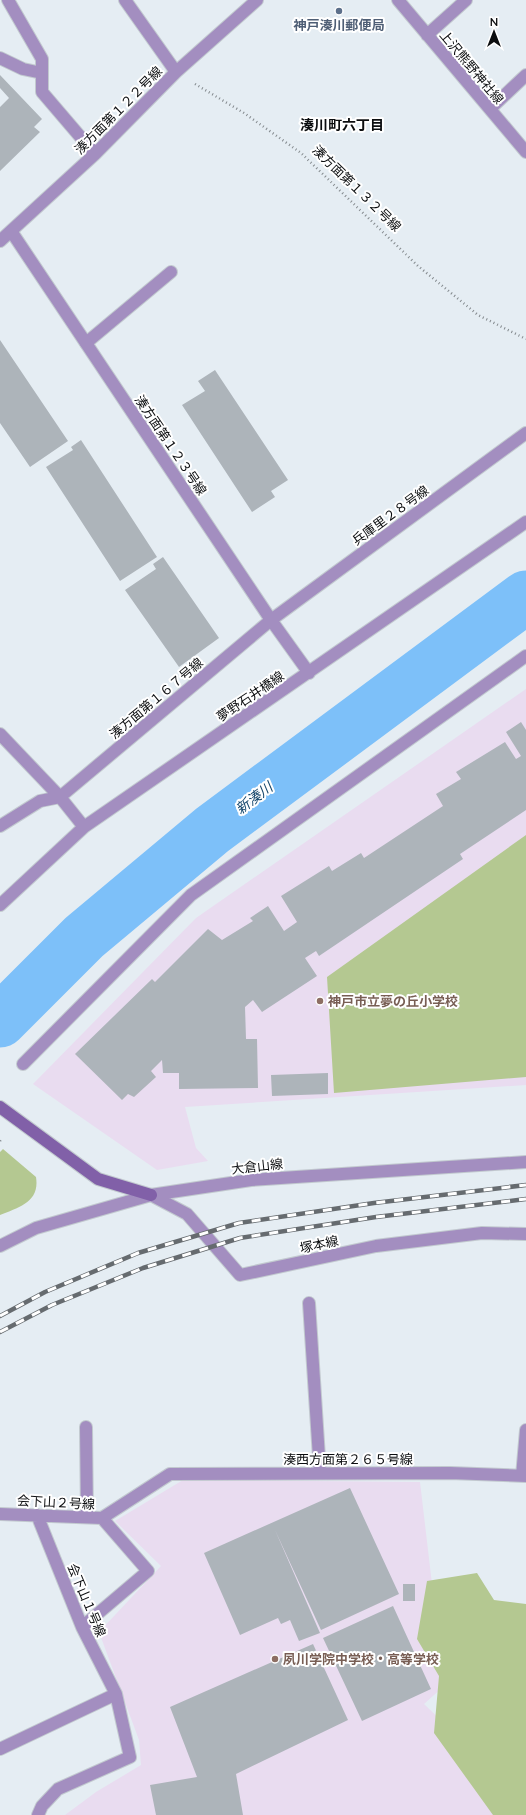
<svg xmlns="http://www.w3.org/2000/svg" width="526" height="1815" viewBox="0 0 526 1815" font-family="Lato,'Noto Sans JP',sans-serif">
	<style>
		.education { fill: #e9dcf0 }
		.green { fill: #b4c891 }
		.lines { fill: none; stroke-linecap: round; stroke-linejoin: round }
		.river { stroke: #7dc0f9; stroke-width: 53 }
		.building { fill: #adb4ba }
		.lane-casing { stroke: #c2c9cf; stroke-width: 14 }
		.street-casing { stroke: #c2c9cf; stroke-width: 14 }
		.secondary-casing { stroke: #c2c9cf; stroke-width: 14 }
		.path { stroke: #848a8e; stroke-width: 2.5; stroke-dasharray: 1 3; stroke-linecap: butt }
		.lane { stroke: #a38ec0; stroke-width: 12 }
		.street { stroke: #a38ec0; stroke-width: 12 }
		.secondary { stroke: #8160a8; stroke-width: 12 }
		.rail-casing { stroke: #666b6f; stroke-width: 4.5 }
		.rail { stroke: #fff; stroke-width: 3; stroke-dasharray: 9; stroke-linecap: butt }
		.service-dot { fill: #5c6f8a; stroke: #fff; stroke-width: 1.5 }
		.education-dot { fill: #8d6e63; stroke: #fff; stroke-width: 1.5 }
		.labels { text-anchor: middle; stroke-width: 4; stroke-linejoin: round; paint-order: stroke }
		.service-label { font-size: 13px; font-weight: bold; fill: #4e5e75; stroke: #fff }
		.street-label { font-size: 13px; fill: #0b0d0f; stroke: #fff }
		.education-label { font-size: 13px; font-weight: bold; fill: #785e54; stroke: #fff; text-anchor: start }
		.neighbourhood-label { font-size: 14px; font-weight: bold; fill: #0b0d0f; stroke: #fff }
		.water-label { font-size: 14px; font-style: italic; fill: #16476c; stroke: #fff }
	</style>
	<rect width="100%" height="100%" fill="#e5edf3"/>
	<path class="education" d="M526,689v396l-341,22 11,41 12,13 -51,9 -124,-86 163,-166z
		M183,1480l237,2 24,204 -20,18 74,71 17,40h-450l31,-23 45,-27 -2,-25 -40,-108 62,-66 -46,-45z"/>
	<path class="green" d="M526,835v242l-192,16 -7,-116z
		M3,1149l33,28c4,25 -17,30 -36,38v-63z
		M477,1573l17,27 32,4v211h-33l-59,-82 5,-57 -22,-37 10,-58z"/>
	<g class="lines">
		<path class="river" d="M0,1021l84,-84 128,-107 314,-233"/>
	</g>
	<path class="building" d="M0,75l42,44 -8,8 6,5 -40,39v-64l9,-9 -9,-10z
		M0,340l68,101 -38,26 -30,-44z
		M215,370l73,110 -17,11 4,6 -23,15 -70,-107 23,-14 -7,-10z
		M81,440l76,117 -37,24 -74,-114 27,-17 -2,-3z
		M163,557l56,81 -40,29 -54,-77 31,-21 -3,-5z
		M521,722l5,8v80l-66,44 3,5 -144,97 -3,-5 -11,7 12,18 -55,36 -9,-12 -8,7 1,32h11l1,49 -79,1v-16h-16l-1,-13 -11,11 5,6 -22,20 -6,-3 -6,6 -47,-46 77,-75 3,3 53,-53 14,11 31,-19 -3,-3 18,-12 16,25 13,-9 -16,-26 48,-30 3,5 29,-18 3,5 79,-52 -7,-12 25,-15 -5,-7 49,-30 11,17 5,-3 -15,-24z
		M328,1073v21l-56,2 -1,-21z
		M350,1488l49,106 -78,36 -46,-100 45,103 -21,8 -9,-21 -9,4 -3,-6 -38,17 -36,-82z
		M403,1584h12v17h-12z
		M393,1606l38,83 -69,32 -39,-83z
		M313,1644l35,76 -112,54 7,41h-87l-6,-30 47,-8 -27,-70z"/>
	<g class="lines">
		<g class="lane-casing">
			<path id="lane" d="M86,343l85,-71"/>
		</g>
		<g class="street-casing">
			<path id="street" d="M8,0l34,59v33l53,62
				M125,0l51,72
				M398,0l128,152
				M427,35l39,-35
				M0,58l23,11 19,4
				M490,109l36,-34
				M11,231l260,389 38,53
				M0,241l95,-87 81,-82 81,-72
				M0,734l60,63 24,30
				M0,826l40,-25 20,-4 211,-177 255,-187
				M0,905l84,-78 442,-305
				M23,1064l168,-169 335,-239
				M151,1195l36,19 53,61 136,-29 106,-13 44,1
				M0,1246l36,-18 115,-33 100,-15 275,-18
				M309,1303l11,170
				M86,1427l1,90
				M522,1476l4,-46
				M0,1514l102,4 68,-44 280,-1 76,3
				M37,1515l45,112 34,67 14,63 -72,32 -16,17 -4,9
				M82,1627l66,-56 -46,-53
				M0,1749l116,-55"/>
		</g>
		<g class="secondary-casing">
			<path id="secondary" d="M0,1107l98,72 53,16"/>
		</g>
		<path class="path" d="M195,84l49,29 57,40 117,113 60,49 48,24
			M0,1141l2,-3"/>
		<use href="#lane" class="lane"/>
		<use href="#street" class="street"/>
		<use href="#secondary" class="secondary"/>
		<g class="rail-casing">
			<path id="rail" d="M0,1316l45,-24 93,-39 101,-30 135,-20 152,-18
				M0,1332l52,-27 91,-37 97,-30 136,-21 150,-18"/>
		</g>
		<use href="#rail" class="rail"/>
	</g>
	<circle class="service-dot" cx="339" cy="11" r="4"/>
	<g class="education-dot">
		<circle cx="320" cy="1001" r="4"/>
		<circle cx="275" cy="1659" r="4"/>
	</g>
	<g class="labels">
		<g class="service-label">
			<text x="339" y="30">神戸湊川郵便局</text>
		</g>
		<g class="street-label">
			<text transform="translate(472 67) rotate(50)" y="5">上沢熊野神社線</text>
			<text transform="translate(118 110) rotate(-45)" y="5">湊方面第１２２号線</text>
			<text transform="translate(357 188) rotate(44)" y="5">湊方面第１３２号線</text>
			<text transform="translate(171 445) rotate(56)" y="5">湊方面第１２３号線</text>
			<text transform="translate(390 515) rotate(-36)" y="5">兵庫里２８号線</text>
			<text transform="translate(250 696) rotate(-34)" y="5">夢野石井橋線</text>
			<text transform="translate(156 698) rotate(-40)" y="5">湊方面第１６７号線</text>
			<text transform="translate(257 1166) rotate(-6)" y="5">大倉山線</text>
			<text transform="translate(319 1244) rotate(-12)" y="5">塚本線</text>
			<text x="348" y="1464">湊西方面第２６５号線</text>
			<text transform="translate(56 1502) rotate(3)" y="5">会下山２号線</text>
			<text transform="translate(87 1600) rotate(67)" y="5">会下山１号線</text>
		</g>
		<g class="education-label">
			<text x="328" y="1006">神戸市立夢の丘小学校</text>
			<text x="283" y="1664">夙川学院中学校・高等学校</text>
		</g>
		<g class="neighbourhood-label">
			<text x="342" y="130">湊川町六丁目</text>
		</g>
		<g class="water-label">
			<text transform="translate(254 798) rotate(-37)" y="5">新湊川</text>
		</g>
	</g>
	<g transform="translate(494 32)" stroke="#ffffff" stroke-width="3" paint-order="stroke">
	<path d="M0-3L7 15L0 10L-7 15Z" fill="#0b0d0f"/>
	<text y="-6" font-size="11" font-weight="bold" text-anchor="middle" fill="#0b0d0f">N</text>
	</g>
</svg>
